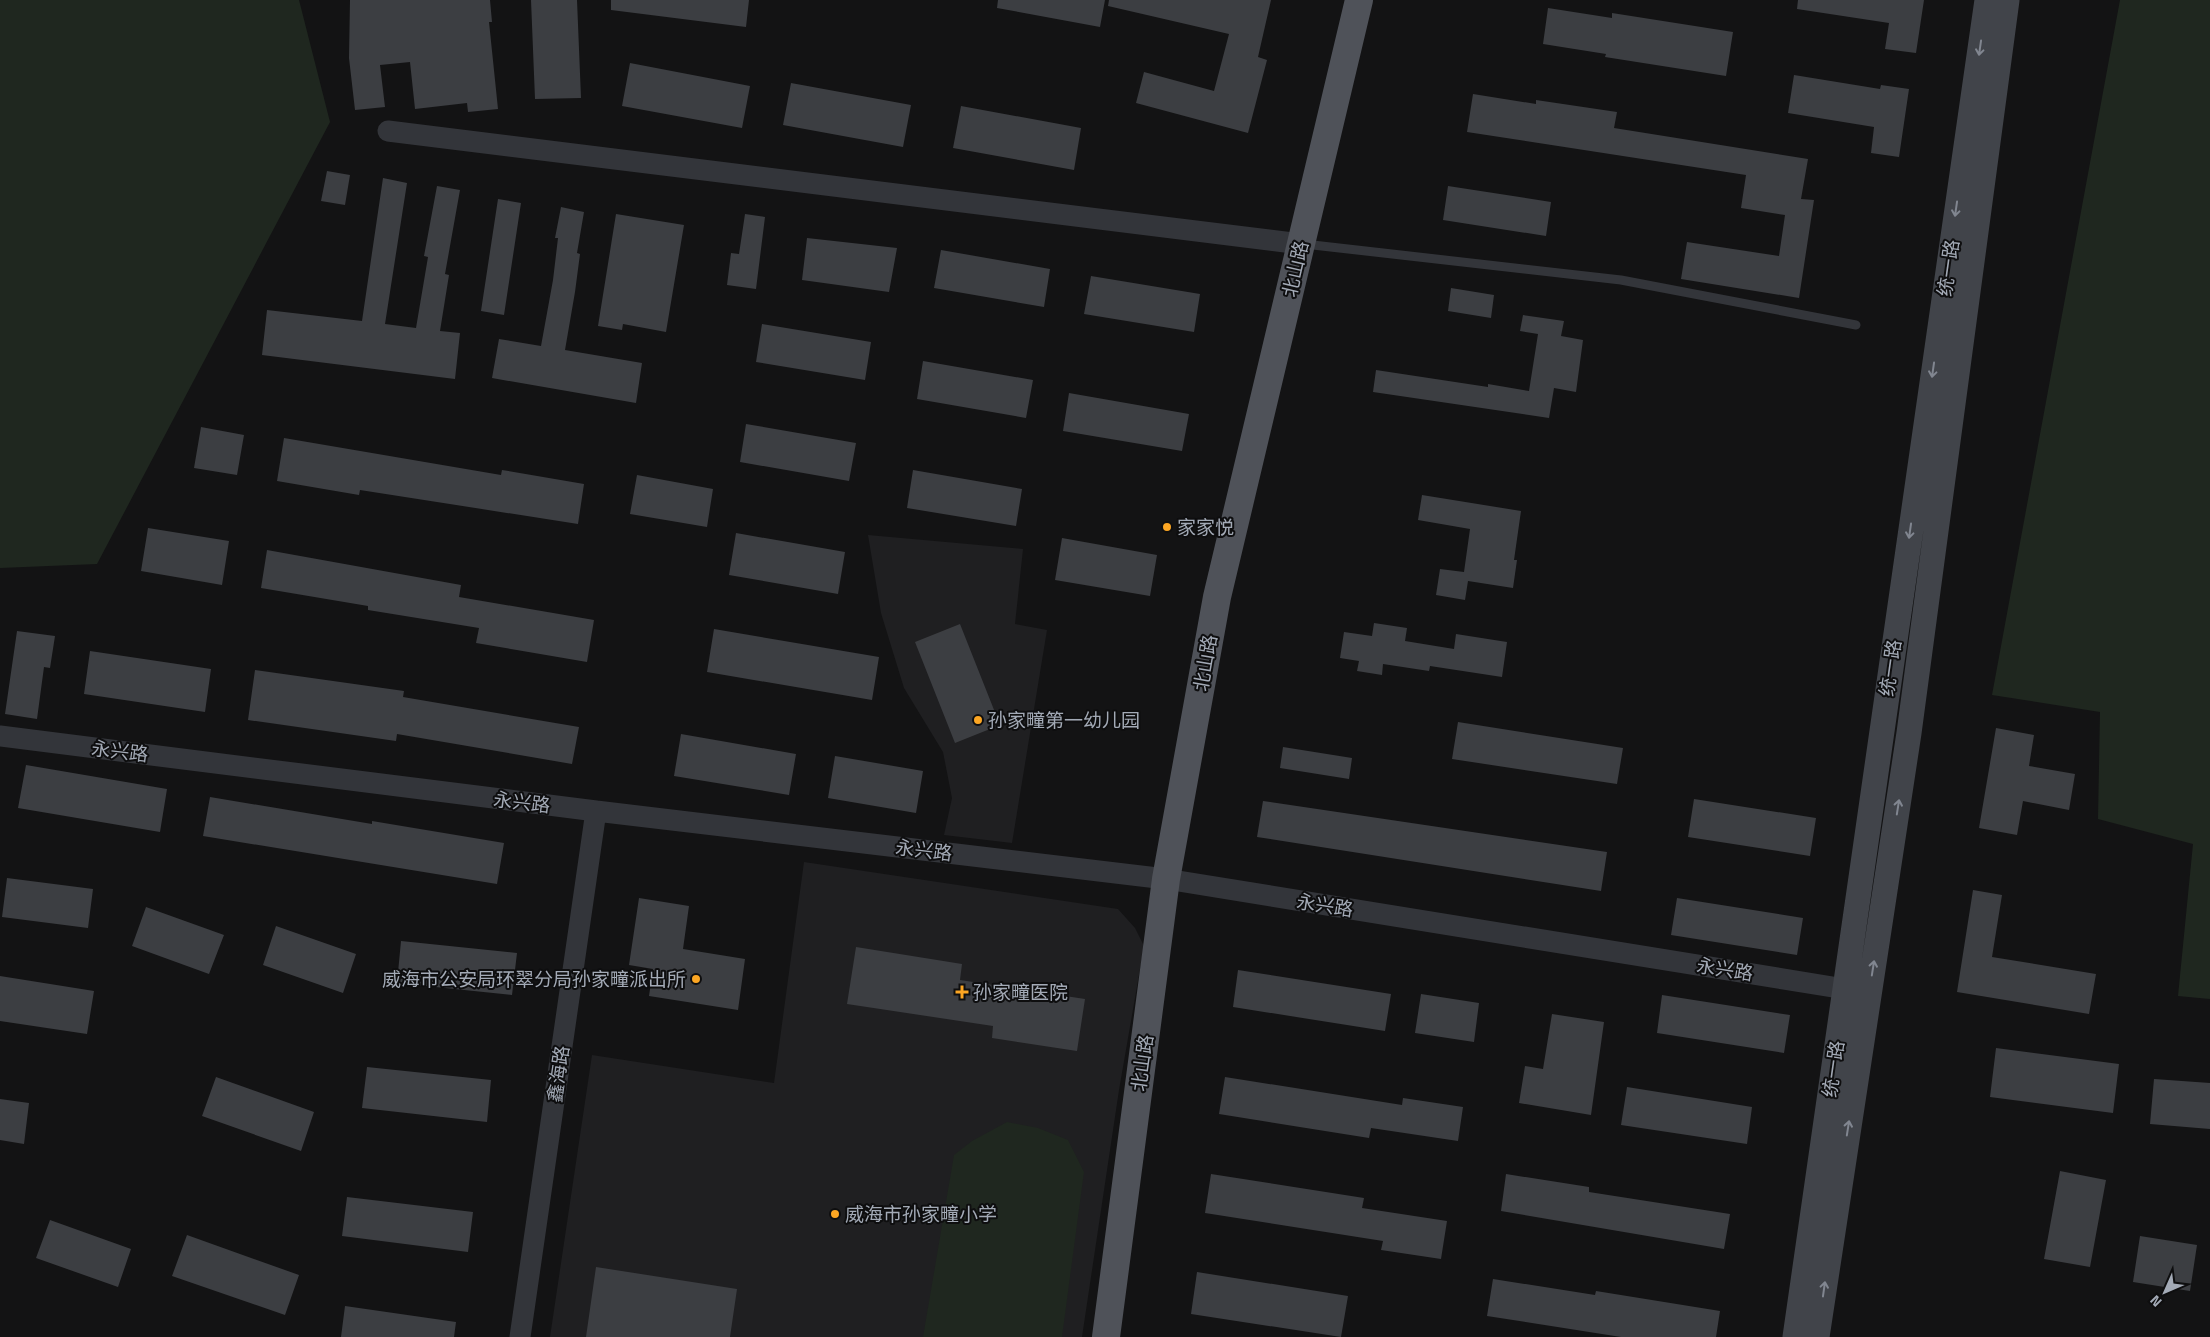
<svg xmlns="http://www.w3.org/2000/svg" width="2210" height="1337" viewBox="0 0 2210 1337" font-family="'Titillium Web','Noto Sans SC',sans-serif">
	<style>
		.built { fill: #1f1f21 }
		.green { fill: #1f271f }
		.building { fill: #3c3e42 }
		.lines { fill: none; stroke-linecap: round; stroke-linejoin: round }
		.service { stroke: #33353a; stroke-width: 9 }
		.tertiary { stroke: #33353a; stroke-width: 21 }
		.secondary { stroke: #41444a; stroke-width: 25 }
		.primary { stroke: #4f5259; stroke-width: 28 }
		.oneway { stroke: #818690 }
		.poi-dot { fill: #fca623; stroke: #0e0e0f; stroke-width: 2 }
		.labels { text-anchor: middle; stroke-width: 4; stroke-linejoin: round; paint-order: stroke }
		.street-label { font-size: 19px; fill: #a3aab6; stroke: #0e0e0f }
		.poi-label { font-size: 19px; fill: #a3aab6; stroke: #0e0e0f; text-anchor: start }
	</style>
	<rect width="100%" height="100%" fill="#131314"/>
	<path class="built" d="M868,535l155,14 -8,75 32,6 -35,213 -68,-8 8,-37 -9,-46 -39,-64 -23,-75z
		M804,862l314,47 17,19 9,18 -25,144 -37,247h-532l42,-282 182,28z"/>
	<path class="green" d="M0,0h299l31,122 -233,442 -97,4z
		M2120,0h90v999l-32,-3 15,-152 -95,-25 2,-107 -108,-17z
		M1007,1122l31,6 30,12 16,32 -22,165h-139l31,-182 18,-14z"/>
	<path class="building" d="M350,0h140l2,22h-3l9,87 -30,3 -1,-9 -52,6 -5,-47 -30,3 5,42 -30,3 -6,-52z
		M531,0h46l4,98 -46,1z
		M611,0h138l-3,27 -135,-17z
		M998,0h107l-5,27 -103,-19z
		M1109,0h162l-13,57 9,3 -19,73 -112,-30 8,-31 70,19 15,-57 -121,-28z
		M1798,0h126l-8,53 -31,-4 4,-26 -92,-14z
		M1548,8l64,10v-5l121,19 -7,44 -121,-19 1,-3 -63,-10z
		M630,63l120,23 -8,42 -120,-22z
		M1794,75l86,14 1,-4 28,4 -10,68 -28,-4 3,-26 -86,-14z
		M791,83l120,22 -8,42 -120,-22z
		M1473,94l63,10v-4l81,12 -3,16 194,31 -7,40 13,1 -15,98 -118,-19 6,-37 92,14 6,-41 -44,-7 5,-33 -279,-43z
		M961,106l120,22 -7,42 -121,-22z
		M327,171l23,4 -5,30 -24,-4z
		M383,178l24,5 -22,141 31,4 12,-71 -4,-1 13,-70 23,4 -15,84 4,1 -9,56 20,2 -5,46 -193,-24 5,-45 95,11z
		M1448,186l103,16 -5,34 -103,-16z
		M498,199l23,4 -17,112 -23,-4z
		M561,207l23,5 -7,41 3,1 -5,38 -10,58 77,13 -6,40 -144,-25 7,-39 42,7 12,-66 5,-42h-3z
		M616,214l68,11 -18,107 -43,-8 -1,6 -24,-4z
		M745,214l20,3 -9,72 -29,-4 4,-32 8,1z
		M807,238l90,10 -8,44 -87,-12z
		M941,250l109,19 -6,38 -110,-19z
		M1091,276l109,18 -6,38 -110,-18z
		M1451,288l43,7 -3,23 -43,-7z
		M1523,315l41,6 -3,15 22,4 -7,52 -22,-4 -5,30 -176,-26 3,-22 112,17v-3l41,7 9,-57 -18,-3z
		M762,324l109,18 -6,38 -109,-18z
		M923,361l110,19 -7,38 -109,-19z
		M1069,393l120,21 -7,37 -119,-20z
		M746,424l110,19 -7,38 -109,-19z
		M201,427l43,8 -7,40 -43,-7z
		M284,438l217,37 1,-5 82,14 -6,40 -218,-34 -1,5 -82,-14z
		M913,470l109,19 -6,37 -109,-18z
		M637,475l76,14 -6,38 -77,-13z
		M1422,495l99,16 -7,49h3l-4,28 -45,-7 -3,19 -29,-5 4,-26 24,3 6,-43 -52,-9z
		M148,528l81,13 -7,44 -81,-14z
		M736,533l109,19 -7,42 -109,-19z
		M1062,538l95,17 -7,41 -95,-16z
		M267,550l194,35 -2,12 135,23 -7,42 -111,-19 3,-15 -111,-18v-4l-107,-18z
		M1374,623l33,5 -2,13 49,8 2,-15 51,8 -5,35 -72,-11 -1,5 -46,-7 -1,11 -25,-4 2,-10 -19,-3 4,-26 28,4z
		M960,624l40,101 -45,18 -40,-101z
		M714,629l165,28 -7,43 -165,-28z
		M17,631l38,5 -5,32 -6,-1 -7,52 -32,-5z
		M90,651l121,18 -6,43 -121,-18z
		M255,670l149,21 -1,6 176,30 -7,37 -175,-30 -1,7 -148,-21z
		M1458,722l165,26 -6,36 -165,-25z
		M1996,728l38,7 -5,31 46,8 -6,36 -46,-9 -6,34 -38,-7z
		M681,734l115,20 -7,41 -115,-19z
		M1283,747l69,11 -3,21 -69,-11z
		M835,756l88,15 -7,42 -88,-15z
		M26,765l141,24 -7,43 -142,-24z
		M210,797l162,27v-3l132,22 -7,41 -294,-48z
		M1694,799l122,19 -6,38 -122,-19z
		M1263,801l344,51 -6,39 -344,-54z
		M7,878l86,11 -5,39 -86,-11z
		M1973,890l29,5 -10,62 104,17 -7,40 -132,-22z
		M639,898l50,8 -6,43 62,10 -7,51 -89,-14 4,-27 -24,-4z
		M1677,898l126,20 -6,37 -126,-20z
		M146,907l78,28 -15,39 -77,-28z
		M276,926l80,28 -13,39 -80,-28z
		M401,941l116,12 -5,42 -115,-12z
		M856,947l106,17 -2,16 125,19 -8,52 -85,-13 1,-12 -146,-22z
		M1238,970l153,24 -6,37 -152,-24z
		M0,976l94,15 -7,43 -87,-13z
		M1421,994l58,9 -5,39 -59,-9z
		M1662,995l128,20 -6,38 -127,-20z
		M1552,1014l52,8 -13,93 -72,-12 6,-37 18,3z
		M1996,1048l123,16 -6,49 -123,-16z
		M367,1067l124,13 -4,42 -125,-14z
		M216,1077l98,35 -13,39 -99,-35z
		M1225,1077l177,28 1,-7 60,9 -5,34 -87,-13 -2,10 -150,-24z
		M2154,1079l56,4v46l-60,-5z
		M1627,1087l125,20 -5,37 -126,-19z
		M0,1099l29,4 -5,41 -24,-4z
		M2060,1171l46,9 -16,87 -46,-8z
		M1211,1174l153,24 -2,10 85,13 -6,38 -60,-9 2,-9 -178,-28z
		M1506,1174l83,13v5l141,22 -6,35 -223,-38z
		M347,1197l126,15 -5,40 -126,-16z
		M50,1220l81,29 -13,38 -82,-29z
		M187,1235l112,40 -14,40 -113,-39z
		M2140,1236l57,9 -7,46 -57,-9z
		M596,1267l141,22 -7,48h-144z
		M1197,1272l151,24 -7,41 -150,-23z
		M1493,1279l102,16 1,-4 124,20 -4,26h-95l-134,-21z
		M345,1306l111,16 -2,15h-113z"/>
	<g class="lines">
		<path class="service" d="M1304,244l317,36 235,45"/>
		<path class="tertiary" d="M388,131l913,113
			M0,736l596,75 570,68 679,110
			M520,1337l76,-526"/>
		<path class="secondary" d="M1795,1337l192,-1337
			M1817,1337l92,-604 98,-733"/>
		<path class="primary" d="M1106,1337l60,-458 51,-282 142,-597"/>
	</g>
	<defs><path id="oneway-shaft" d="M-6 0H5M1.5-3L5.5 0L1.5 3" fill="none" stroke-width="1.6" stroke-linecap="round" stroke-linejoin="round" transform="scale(1.25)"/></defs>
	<g class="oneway">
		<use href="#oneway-shaft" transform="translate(1980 48) rotate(98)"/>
		<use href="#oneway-shaft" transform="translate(1956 209) rotate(98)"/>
		<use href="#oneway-shaft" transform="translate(1933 370) rotate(98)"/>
		<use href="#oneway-shaft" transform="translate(1910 531) rotate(98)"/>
		<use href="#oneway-shaft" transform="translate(1898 807) rotate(-81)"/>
		<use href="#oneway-shaft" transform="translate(1873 968) rotate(-81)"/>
		<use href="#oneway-shaft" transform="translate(1848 1128) rotate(-81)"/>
		<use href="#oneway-shaft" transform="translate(1824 1289) rotate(-82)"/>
	</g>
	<g class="poi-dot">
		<circle cx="1167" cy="527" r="5"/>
		<circle cx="978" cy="720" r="5"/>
		<circle cx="696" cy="979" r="5"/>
		<path d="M959.5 984.5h5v5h5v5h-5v5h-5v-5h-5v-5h5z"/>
		<circle cx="835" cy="1214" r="5"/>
	</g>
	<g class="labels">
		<g class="street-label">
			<text transform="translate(1948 268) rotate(-82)" y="7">统一路</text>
			<text transform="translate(1295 269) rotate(-77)" y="7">北山路</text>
			<text transform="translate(1205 663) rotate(-80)" y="7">北山路</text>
			<text transform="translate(1890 668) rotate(-82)" y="7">统一路</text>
			<text transform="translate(120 751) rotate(7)" y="7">永兴路</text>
			<text transform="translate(522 802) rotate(7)" y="7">永兴路</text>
			<text transform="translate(924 850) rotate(7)" y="7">永兴路</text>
			<text transform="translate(1325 905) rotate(9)" y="7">永兴路</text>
			<text transform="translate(1725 969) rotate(9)" y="7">永兴路</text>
			<text transform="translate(1142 1063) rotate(-82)" y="7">北山路</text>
			<text transform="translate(1833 1069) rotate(-82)" y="7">统一路</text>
			<text transform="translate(558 1074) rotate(-82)" y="7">鑫海路</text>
		</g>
		<g class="poi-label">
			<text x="1177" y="534">家家悦</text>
			<text x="988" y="727">孙家疃第一幼儿园</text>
			<text x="686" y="986" text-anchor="end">威海市公安局环翠分局孙家疃派出所</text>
			<text x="973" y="999">孙家疃医院</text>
			<text x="845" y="1221">威海市孙家疃小学</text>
		</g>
	</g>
	<g transform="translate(2165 1292) rotate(225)" stroke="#0e0e0f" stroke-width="4" paint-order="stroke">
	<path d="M0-4L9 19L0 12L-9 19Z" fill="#a3aab6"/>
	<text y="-8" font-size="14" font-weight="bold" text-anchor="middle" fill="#a3aab6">N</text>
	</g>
</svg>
